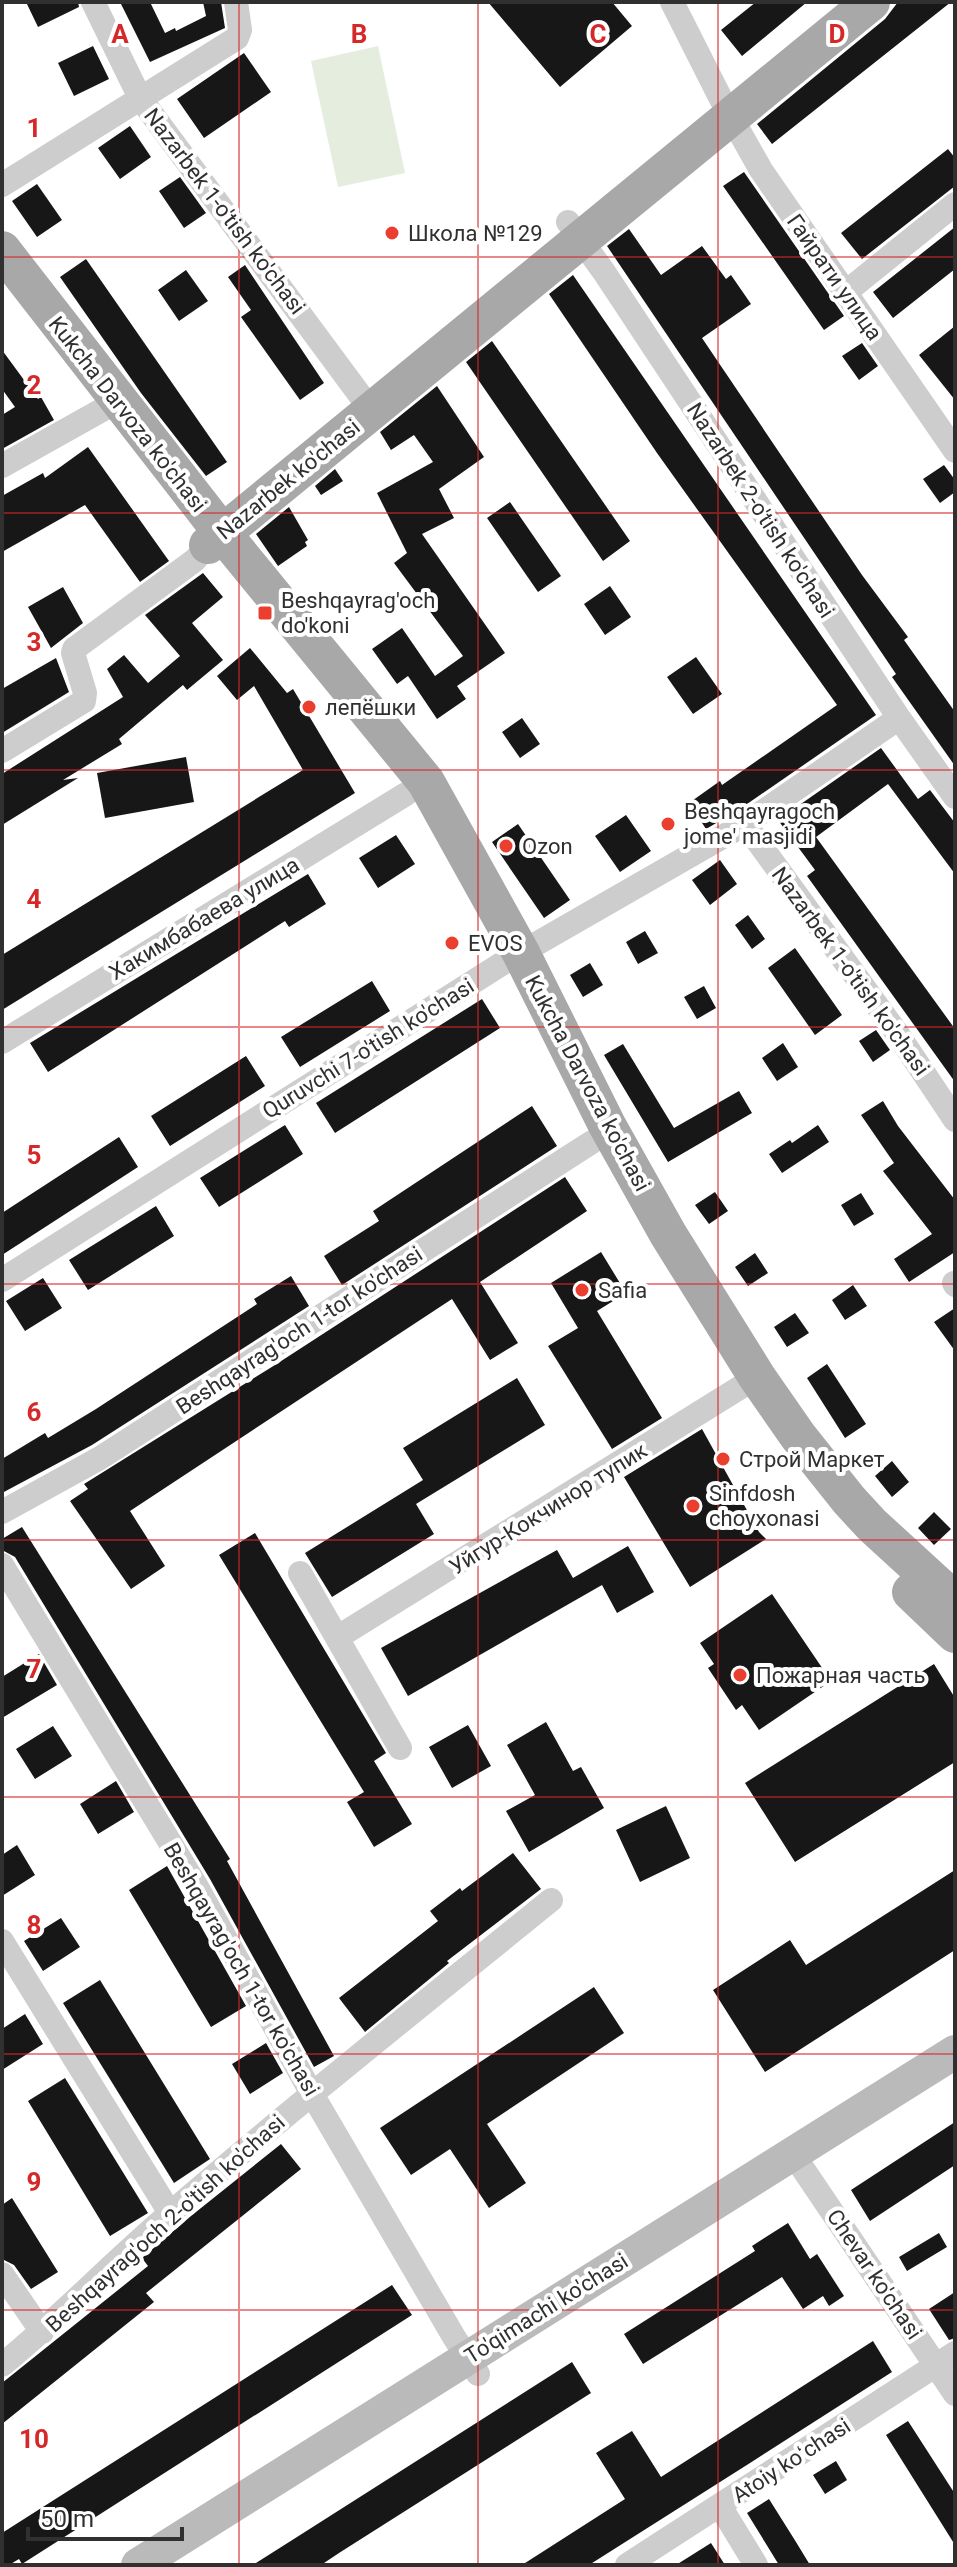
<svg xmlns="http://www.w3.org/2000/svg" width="957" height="2567" viewBox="0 0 957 2567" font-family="Roboto,sans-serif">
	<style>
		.pitch { fill: #e4edde }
		.building { fill: #171717 }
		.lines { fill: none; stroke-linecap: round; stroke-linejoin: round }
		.street { stroke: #cdcdcd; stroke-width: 24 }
		.secondary { stroke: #bababa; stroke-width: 34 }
		.primary { stroke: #a8a8a8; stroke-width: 38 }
		.grid { fill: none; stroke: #d62828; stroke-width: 2; stroke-opacity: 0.55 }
		.poi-dot { fill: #ea3f2f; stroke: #fff; stroke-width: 3 }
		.labels { text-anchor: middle; stroke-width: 8; stroke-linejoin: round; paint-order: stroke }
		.street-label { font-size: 22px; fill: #303030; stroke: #fff }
		.poi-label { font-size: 22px; fill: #303030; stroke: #fff; text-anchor: start }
		.grid-label { font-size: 26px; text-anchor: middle; font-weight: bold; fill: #d62828; stroke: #fff; stroke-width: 8; stroke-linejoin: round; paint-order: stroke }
	</style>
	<rect width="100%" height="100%" fill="#fff"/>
	<path class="pitch" d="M378,46l27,127 -67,14 -27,-126z"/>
	<path class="building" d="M26,2h52l1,5 -41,20z
		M120,2h30l15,31 10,-5 1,3 30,-15 -3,-14h18l4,26 -75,34z
		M488,2h124l20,24 -72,61z
		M756,2h51l-65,54 -21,-26z
		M898,2h53l-179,142 -15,-20 128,-105z
		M93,46l16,33 -35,17 -16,-33z
		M244,53l27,39 -67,46 -27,-39z
		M130,126l21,31 -31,22 -22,-31z
		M948,149l7,9v28l-93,73 -21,-26z
		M744,172l100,144 -20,14 -101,-144z
		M180,177l26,36 -22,15 -25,-37z
		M37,184l25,36 -25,17 -25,-36z
		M955,227v42l-62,49 -20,-26z
		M629,229l32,46 41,-29 24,33 5,-4 20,29 -49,34 160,237 46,62 -4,3 51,72v54l-63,-89 4,-3 -289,-428z
		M86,259l141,203 -21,14 -65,-83 -81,-116z
		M245,265l79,118 -24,17 -59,-83 10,-7 -23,-33z
		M186,270l22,31 -29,20 -21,-31z
		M573,275l303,440 -139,96 -31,18 -17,-26 31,-22 2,4 115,-80 -180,-252 -108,-159z
		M955,326v74l-36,-45z
		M492,341l138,200 -27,20 -137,-199z
		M862,343l16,23 -19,14 -17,-24z
		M2,350l36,49 3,-2 13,23 -52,29v-34l13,-8 -13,-18z
		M437,386l47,71 -45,32 15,29 -32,16 83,119 -48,33 9,13 -29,20 -29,-43 -11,8 -25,-35 30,-21 33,48 28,-20 -69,-93 13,-10 -30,-60 56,-31 -19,-27 -23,15 -11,-18z
		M88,447l81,114 -29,21 -55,-77 -83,47v-56l41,-23 2,5z
		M944,465l11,15v12l-15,11 -17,-24z
		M335,469l8,12 -22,14 -6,-9z
		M510,502l51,74 -23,16 -51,-74z
		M289,507l19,33 -3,2 2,4 -29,20 -22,-32z
		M203,573l20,24 -31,26 31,37 -36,30 -4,-5 -64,54 3,5 -59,36 15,-2 -76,47v-51l121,-77 -16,-28 17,-14 24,28 32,-27 -35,-41z
		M610,586l21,31 -26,18 -21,-31z
		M63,587l20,36 -32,25 -23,-41z
		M250,648l37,45 6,-4 62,104 -353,217v-55l301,-185 -49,-84 -17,14 -20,-24z
		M696,657l26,37 -29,20 -26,-37z
		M56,658l13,34 -67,41v-44z
		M522,718l18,26 -20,14 -18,-26z
		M881,748l37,51 12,-9 25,33v51l-67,-90 -72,53 139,192v53l-148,-206 8,-6 -37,-50z
		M186,757l8,45 -89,16 -8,-45z
		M626,815l25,36 -31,21 -25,-36z
		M518,824l52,76 -26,18 -52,-76z
		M396,835l19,29 -37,24 -19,-30z
		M720,860l17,24 -27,21 -18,-25z
		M308,874l18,30 -37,23 -4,-6 -237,151 -18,-29z
		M748,915l17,24 -13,10 -17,-24z
		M645,931l13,22 -20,11 -12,-22z
		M795,948l47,67 -27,20 -47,-67z
		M590,963l13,22 -20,12 -13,-22z
		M372,981l18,30 -90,56 -19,-30z
		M704,986l12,22 -19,11 -13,-22z
		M482,999l18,29 -165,105 -19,-30z
		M876,1030l14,20 -17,12 -14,-21z
		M783,1043l15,24 -21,14 -15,-23z
		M623,1044l51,84 65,-37 13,22 -84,49 -64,-107z
		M246,1056l19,30 -95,60 -19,-30z
		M883,1101l15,25 57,74v52l-46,30 -15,-23 38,-25 -49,-63 11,-8 -33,-48z
		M532,1106l25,40 -215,139 -18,-29 55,-35 -6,-10z
		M285,1125l18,29 -84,53 -19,-29z
		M818,1125l11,17 -47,31 -13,-19 21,-14 2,3z
		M119,1137l19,30 -136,88v-42z
		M565,1177l22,34 -107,71 38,61 -28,17 -38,-61 -322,212 35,55 -34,23 -61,-88 18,-12 -4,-5 191,-119z
		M715,1192l13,19 -19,13 -14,-19z
		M861,1193l13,21 -20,12 -13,-21z
		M156,1206l18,30 -86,54 -19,-30z
		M601,1252l25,41 -29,18 65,107 -50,31 -64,-103 30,-18 -27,-45z
		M755,1253l13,20 -20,13 -13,-19z
		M291,1276l18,30 -217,139 -90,48v-34l43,-26 3,5 48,-29 161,-105 -3,-5z
		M43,1278l19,30 -37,23 -19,-30z
		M853,1285l14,21 -22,14 -13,-20z
		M955,1308v43l-21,-29z
		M795,1313l14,20 -22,14 -13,-20z
		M827,1364l39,60 -21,14 -38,-60z
		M517,1378l28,47 -129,79 18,30 -102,63 -27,-44 118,-73 -20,-32z
		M702,1429l57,103 7,7 -76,48 -66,-110z
		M892,1461l17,21 -17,15 -17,-21z
		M934,1512l17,17 -17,16 -16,-17z
		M22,1527l208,332 -3,2 107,195 -20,11 -104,-188 -195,-322 -13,-7v-11z
		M255,1533l131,220 -12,8 38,63 -38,23 -27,-45 17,-10 -145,-237z
		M628,1546l26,46 -37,21 -15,-28 -194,111 -27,-48 176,-98 16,28z
		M772,1594l59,87 -72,49 -17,-25 -6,5 -28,-42 6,-4 -14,-21z
		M39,1654l18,31 -55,33v-41z
		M934,1664l21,34v64l-160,100 -50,-79z
		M546,1722l27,49 8,-4 23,41 -75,44 -23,-41 29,-16 -28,-50z
		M468,1725l23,41 -39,22 -23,-41z
		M53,1726l19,30 -37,23 -19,-30z
		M116,1781l18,31 -36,22 -18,-30z
		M666,1806l24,52 -50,24 -24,-52z
		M17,1845l18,30 -33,21v-41z
		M513,1853l28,36 -94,72 2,2 -84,69 -26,-34 99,-77 -8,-10 30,-23 2,3z
		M167,1866l79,140 -35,21 -82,-137z
		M955,1870v80l-190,122 -52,-82 77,-50 16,25z
		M61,1918l19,29 -37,24 -19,-30z
		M100,1980l110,179 -36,24 -111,-180z
		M594,1987l30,46 -137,91 39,59 -37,25 -39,-59 -39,26 -31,-47z
		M25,2014l18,30 -41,26v-41z
		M266,2043l17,30 -33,21 -18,-30z
		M65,2078l83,135 -38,23 -82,-135z
		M955,2122v43l-85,56 -19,-31z
		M281,2144l20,25 -155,124 8,9 -152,122v-41l146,-117 -6,-8 49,-42z
		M12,2198l46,74 -27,17 -17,-24 -12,-6v-54z
		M788,2223l22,36 7,-5 27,42 -15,10 -6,-10 -20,13 -21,-32 -139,87 -19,-30 131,-83 -3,-5z
		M939,2233l8,14 -40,24 -8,-14z
		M392,2285l20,30 -390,249 -3,-5 -10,6h-7v-32z
		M955,2292v46l-6,2 -20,-31z
		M873,2341l19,31 -142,91 -161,102h-67l103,-66 -29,-46 36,-22 29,46z
		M572,2362l19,31 -252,160 -18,12h-68z
		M908,2421l47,73v51l-69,-110z
		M836,2461l11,19 -22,14 -12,-19z
		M769,2499l27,43 14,23h-31l-32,-52z
		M711,2543l14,22h-49z"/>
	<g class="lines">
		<path class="street" d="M93,2l47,96 231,312
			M672,2l49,97 40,71 194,281
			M2,185l235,-147 3,-8 -4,-28
			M568,222l36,50 295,446 56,79
			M846,292l109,-88
			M2,466l116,-65
			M2,751l82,-50 1,-8 -12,-40 1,-4 121,-89 13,-15
			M745,824l152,209 58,87
			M2,1042l404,-248
			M2,1280l501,-317 242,-139 154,-106
			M954,1283l1,2
			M2,1512l98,-54 492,-316
			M2,1565l195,322 115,207 142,243 24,37
			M300,1573l100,175
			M338,1637l419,-260
			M2,1941l168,272
			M793,2154l162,240
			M2,2274l40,58
			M2,2365c59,-48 112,-104 171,-154 123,-106 251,-208 378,-311
			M720,2506l36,59
			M627,2565l328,-212"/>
		<path class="secondary" d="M138,2565l817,-513"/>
		<path class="primary" d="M2,250l221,284 203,248 95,171 86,172 61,109 89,143 41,59 51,64 23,25 83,76
			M208,545l663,-543
			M911,1592l44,42"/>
	</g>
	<path class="grid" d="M239,2v2563M478,2v2563M718,2v2563M2,257h953M2,513h953M2,770h953M2,1027h953M2,1284h953M2,1540h953M2,1797h953M2,2054h953M2,2310h953"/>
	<g class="poi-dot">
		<circle cx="392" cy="233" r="8"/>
		<rect x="257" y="605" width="16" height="16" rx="4"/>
		<circle cx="309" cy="707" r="8"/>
		<circle cx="668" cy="824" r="8"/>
		<circle cx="506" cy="846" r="8"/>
		<circle cx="452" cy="943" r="8"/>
		<circle cx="582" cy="1290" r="8"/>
		<circle cx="723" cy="1459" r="8"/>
		<circle cx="693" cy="1506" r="8"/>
		<circle cx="740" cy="1675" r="8"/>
	</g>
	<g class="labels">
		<g class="street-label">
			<text transform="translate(225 211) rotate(53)" y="8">Nazarbek 1-o'tish ko'chasi</text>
			<text transform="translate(835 277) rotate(55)" y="8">Гайрати улица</text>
			<text transform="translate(128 414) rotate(52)" y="8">Kukcha Darvoza ko'chasi</text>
			<text transform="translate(288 479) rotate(-39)" y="8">Nazarbek ko'chasi</text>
			<text transform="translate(761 510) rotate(57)" y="8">Nazarbek 2-o'tish ko'chasi</text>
			<text transform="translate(204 918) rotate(-31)" y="8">Хакимбабаева улица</text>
			<text transform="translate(851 971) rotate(54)" y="8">Nazarbek 1-o'tish ko'chasi</text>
			<text transform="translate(368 1048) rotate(-32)" y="8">Quruvchi 7-o'tish ko'chasi</text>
			<text transform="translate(588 1083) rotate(62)" y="8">Kukcha Darvoza ko'chasi</text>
			<text transform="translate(299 1330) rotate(-33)" y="8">Beshqayrag'och 1-tor ko'chasi</text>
			<text transform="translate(548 1508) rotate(-32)" y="8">Уйгур-Кокчинор тупик</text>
			<text transform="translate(242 1969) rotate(60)" y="8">Beshqayrag'och 1-tor ko'chasi</text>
			<text transform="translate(165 2223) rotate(-42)" y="8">Beshqayrag'och 2-o'tish ko'chasi</text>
			<text transform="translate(875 2274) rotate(56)" y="8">Chevar ko'chasi</text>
			<text transform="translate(546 2308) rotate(-32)" y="8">To'qimachi ko'chasi</text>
			<text transform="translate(791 2460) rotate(-33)" y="8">Atoiy koʻchasi</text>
		</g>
		<g class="poi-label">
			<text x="408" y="241">Школа №129</text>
			<text x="281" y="608">Beshqayrag'och<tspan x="281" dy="25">do'koni</tspan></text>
			<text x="325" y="715">лепёшки</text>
			<text x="684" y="819">Beshqayragoch<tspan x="684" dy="25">jome' masjidi</tspan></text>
			<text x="522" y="854">Ozon</text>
			<text x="468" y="951">EVOS</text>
			<text x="598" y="1298">Safia</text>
			<text x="739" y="1467">Строй Маркет</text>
			<text x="709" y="1501">Sinfdosh<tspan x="709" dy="25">choyxonasi</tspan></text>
			<text x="756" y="1683">Пожарная часть</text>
		</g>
	</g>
	<g class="grid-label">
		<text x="120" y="43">A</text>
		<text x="359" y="43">B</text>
		<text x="598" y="43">C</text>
		<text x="837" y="43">D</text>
		<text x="34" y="137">1</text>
		<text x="34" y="394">2</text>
		<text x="34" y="651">3</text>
		<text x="34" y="908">4</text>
		<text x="34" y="1164">5</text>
		<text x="34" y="1421">6</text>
		<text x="34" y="1678">7</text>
		<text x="34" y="1934">8</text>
		<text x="34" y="2191">9</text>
		<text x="34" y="2448">10</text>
	</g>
	<rect width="957" height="2567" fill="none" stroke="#303030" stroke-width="8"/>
	<path d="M28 2527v12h154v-12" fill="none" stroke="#303030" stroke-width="4"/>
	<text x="40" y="2527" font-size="24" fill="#303030" stroke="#ffffff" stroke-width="6" paint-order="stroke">50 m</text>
</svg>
